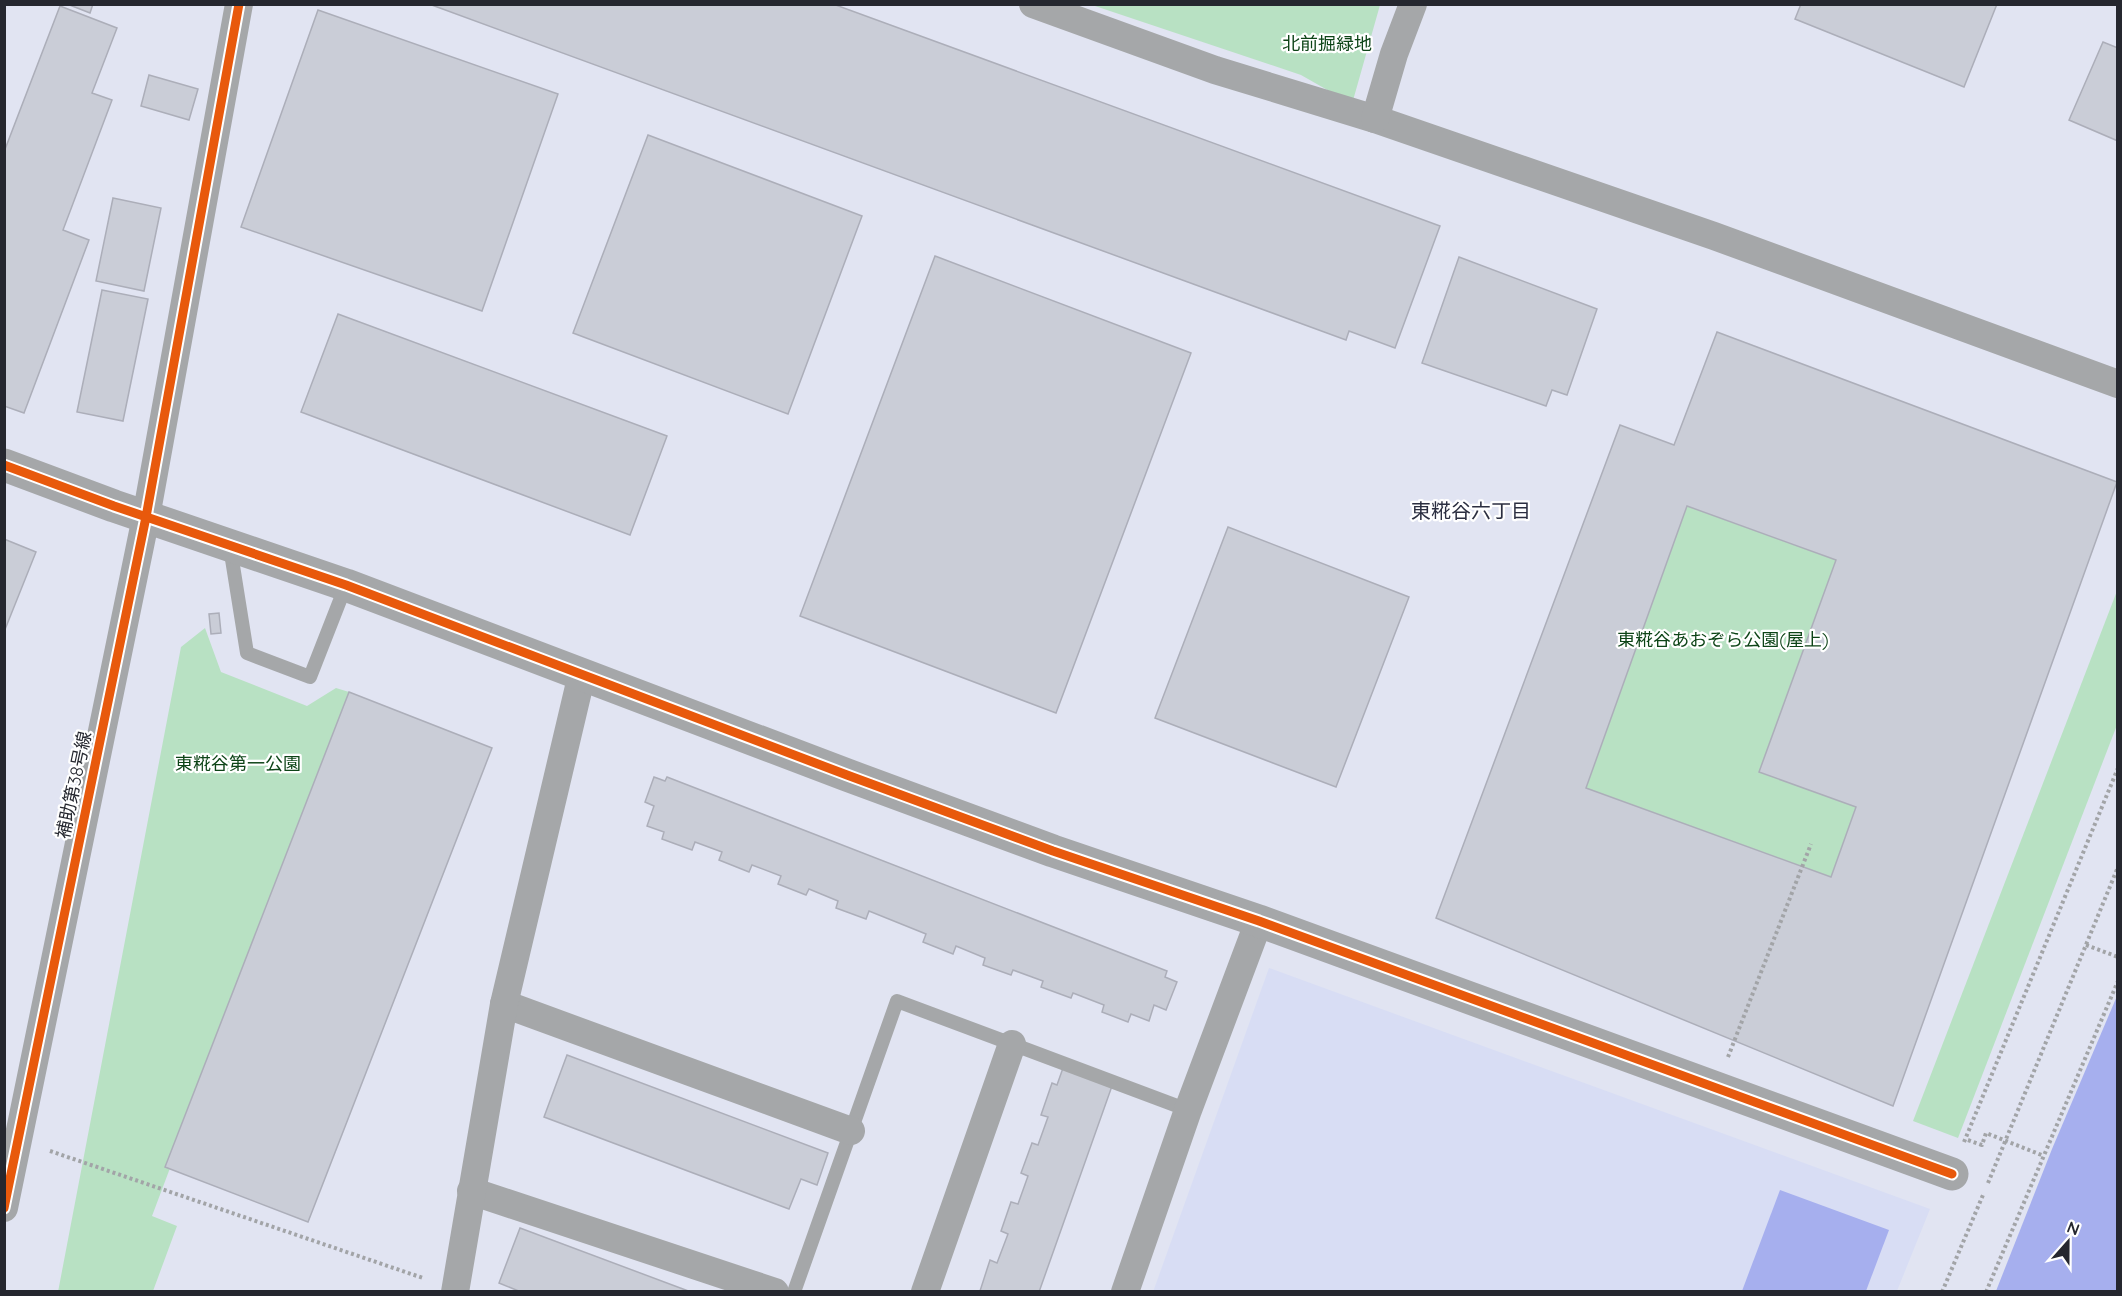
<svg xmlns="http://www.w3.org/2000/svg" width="2122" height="1296" font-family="Quicksand,'Noto Sans JP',sans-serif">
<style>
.built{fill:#d8ddf4}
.green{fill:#b8e1c3}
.water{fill:#a6afee}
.building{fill:#cacdd7;stroke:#acaeb9;stroke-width:1.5;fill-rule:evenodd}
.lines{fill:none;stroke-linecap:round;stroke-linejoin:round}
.path{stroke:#a2a4a7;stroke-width:4;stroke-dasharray:3 3;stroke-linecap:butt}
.service{stroke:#a5a7a9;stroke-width:14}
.minor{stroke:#a5a7a9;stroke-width:28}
.tertiary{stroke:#a5a7a9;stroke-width:33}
.cycleway-casing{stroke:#fff;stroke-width:13}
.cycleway{stroke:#e8590c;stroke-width:9}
.labels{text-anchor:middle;stroke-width:4.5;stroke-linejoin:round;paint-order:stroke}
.park-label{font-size:18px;fill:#0d4417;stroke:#fff}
.street-label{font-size:18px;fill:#25272f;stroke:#fff}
.neighbourhood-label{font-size:20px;fill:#2b2e40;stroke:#fff}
</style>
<rect width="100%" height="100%" fill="#e1e4f2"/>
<!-- built -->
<path class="built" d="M1269,968l661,241 -33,82 -744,1z"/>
<!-- green -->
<g class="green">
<path d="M1092,5h288l-28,99 -51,-29z"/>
<path d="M1687,506l149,54 -76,212 96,35 -25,70 -245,-89z"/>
<path d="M2117,591v134l-159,413 -45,-17z"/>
<path d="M205,628l16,44 86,34 29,-18 13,4 -197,524 25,10 -24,65 -95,1 123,-645z"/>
</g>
<!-- water -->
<g class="water">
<path d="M2117,996v295h-121l56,-142z"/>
<path d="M1780,1190l109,40 -23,61h-124z"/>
</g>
<!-- building -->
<g class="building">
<path d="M67,4h26l-3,9z"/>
<path d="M429,4h404l607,222 -45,122 -46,-17 -3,9z"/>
<path d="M1801,4h196l-33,83 -169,-68z"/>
<path d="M60,6l57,22 -25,65 20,7 -49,130 26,10 -65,173 -20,-7v-254z"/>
<path d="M318,10l240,84 -76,217 -241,-84z"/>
<path d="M2103,42l15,6v93l-49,-21z"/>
<path d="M149,75l49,14 -9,31 -48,-14z"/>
<path d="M648,135l214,81 -74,198 -215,-81z"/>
<path d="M113,198l48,10 -17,83 -48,-10z"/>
<path d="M935,256l256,97 -135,360 -256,-97z"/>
<path d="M1459,257l138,52 -30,86 -15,-5 -6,16 -124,-43z"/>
<path d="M102,290l46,9 -25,122 -46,-9z"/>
<path d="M338,314l329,122 -37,99 -329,-123z"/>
<path d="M1717,332l400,150 -224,624 -457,-188 184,-493 54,20zM1687,506l149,54 -77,212 97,35 -25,70 -245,-89z"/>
<path d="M1228,527l181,70 -73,190 -181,-69z"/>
<path d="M4,539l32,13 -32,80z"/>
<path d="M219,613l2,20 -10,1 -2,-20z"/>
<path d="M349,692l143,56 -184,474 -143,-55z"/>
<path d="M654,777l11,4 2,-4 500,194 -2,6 12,5 -11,28 -12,-5 -5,16 -18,-7 -3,8 -26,-10 2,-7 -31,-12 -2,5 -30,-11 2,-6 -30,-11 -2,5 -28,-10 2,-7 -29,-12 -3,8 -30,-12 3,-8 -57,-23 -3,8 -30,-11 2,-7 -29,-12 -3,6 -28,-11 3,-8 -29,-11 -3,7 -30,-12 3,-8 -27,-10 -3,8 -30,-11 2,-7 -17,-6 7,-20 -9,-4z"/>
<path d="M567,1055l261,98 -11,32 -16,-6 -12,30 -245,-92z"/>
<path d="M1063,1068l49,18 -73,206 -59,-1 10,-31 7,3 11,-29 -7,-3 10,-29 7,2 10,-28 -7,-3 11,-30 6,2 10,-28 -7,-2 11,-32 5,2z"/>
<path d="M520,1228l171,64h-170l-22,-9z"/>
</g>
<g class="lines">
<!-- path -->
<g class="path">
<path d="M2086,945l32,12"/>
<path d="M1728,1057l83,-213"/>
<path d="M1968,1140l14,5 4,-12 58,23"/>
<path d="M1964,1142l154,-374"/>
<path d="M50,1151l373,127"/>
<path d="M1988,1183l130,-316"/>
<path d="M1942,1292l41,-97"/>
<path d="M1986,1292l132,-311"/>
</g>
<!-- service -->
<g class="service">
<path d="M230,547l17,106 63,24 36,-92"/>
<path d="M794,1292l103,-291 291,109"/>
</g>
<!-- minor -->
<g class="minor">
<path d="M1033,4l182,66 160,49 339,117 404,148"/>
<path d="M1375,119l19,-65 19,-50"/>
<path d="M504,1004l347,127"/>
<path d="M471,1191l304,101"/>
<path d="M4,1208l142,-691 93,-513"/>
<path d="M455,1292l49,-288 78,-330"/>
<path d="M925,1292l87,-248"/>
<path d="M1125,1292l63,-182 71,-189"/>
</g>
<!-- tertiary -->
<path class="tertiary" d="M4,465l110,41 232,79 501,190 206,76 206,70 693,253"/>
<!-- cycleway casing -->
<g class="cycleway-casing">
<g id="cycleway">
<path d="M4,465l110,41 232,79 501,190 206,76 206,70 693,253"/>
<path d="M4,1208l142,-691 93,-513"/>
</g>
</g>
<!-- cycleway -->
<use href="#cycleway" class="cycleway"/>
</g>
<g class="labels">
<!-- park labels -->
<g class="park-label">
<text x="1327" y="50">北前掘緑地</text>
<text x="1723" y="646">東糀谷あおぞら公園(屋上)</text>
<text x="238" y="770">東糀谷第一公園</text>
</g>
<!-- street labels -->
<g class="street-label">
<text transform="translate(74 785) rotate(-78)" y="6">補助第38号線</text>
</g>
<!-- neighbourhood labels -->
<g class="neighbourhood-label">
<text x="1471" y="518">東糀谷六丁目</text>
</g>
</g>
<!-- border -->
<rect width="2122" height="1296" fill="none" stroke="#25272f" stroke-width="12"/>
<!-- north arrow -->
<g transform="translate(2068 1242) rotate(21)" stroke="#ffffff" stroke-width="4.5" paint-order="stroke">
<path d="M0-4.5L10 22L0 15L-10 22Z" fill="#25272f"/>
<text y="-9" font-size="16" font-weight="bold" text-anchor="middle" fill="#25272f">N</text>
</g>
</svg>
